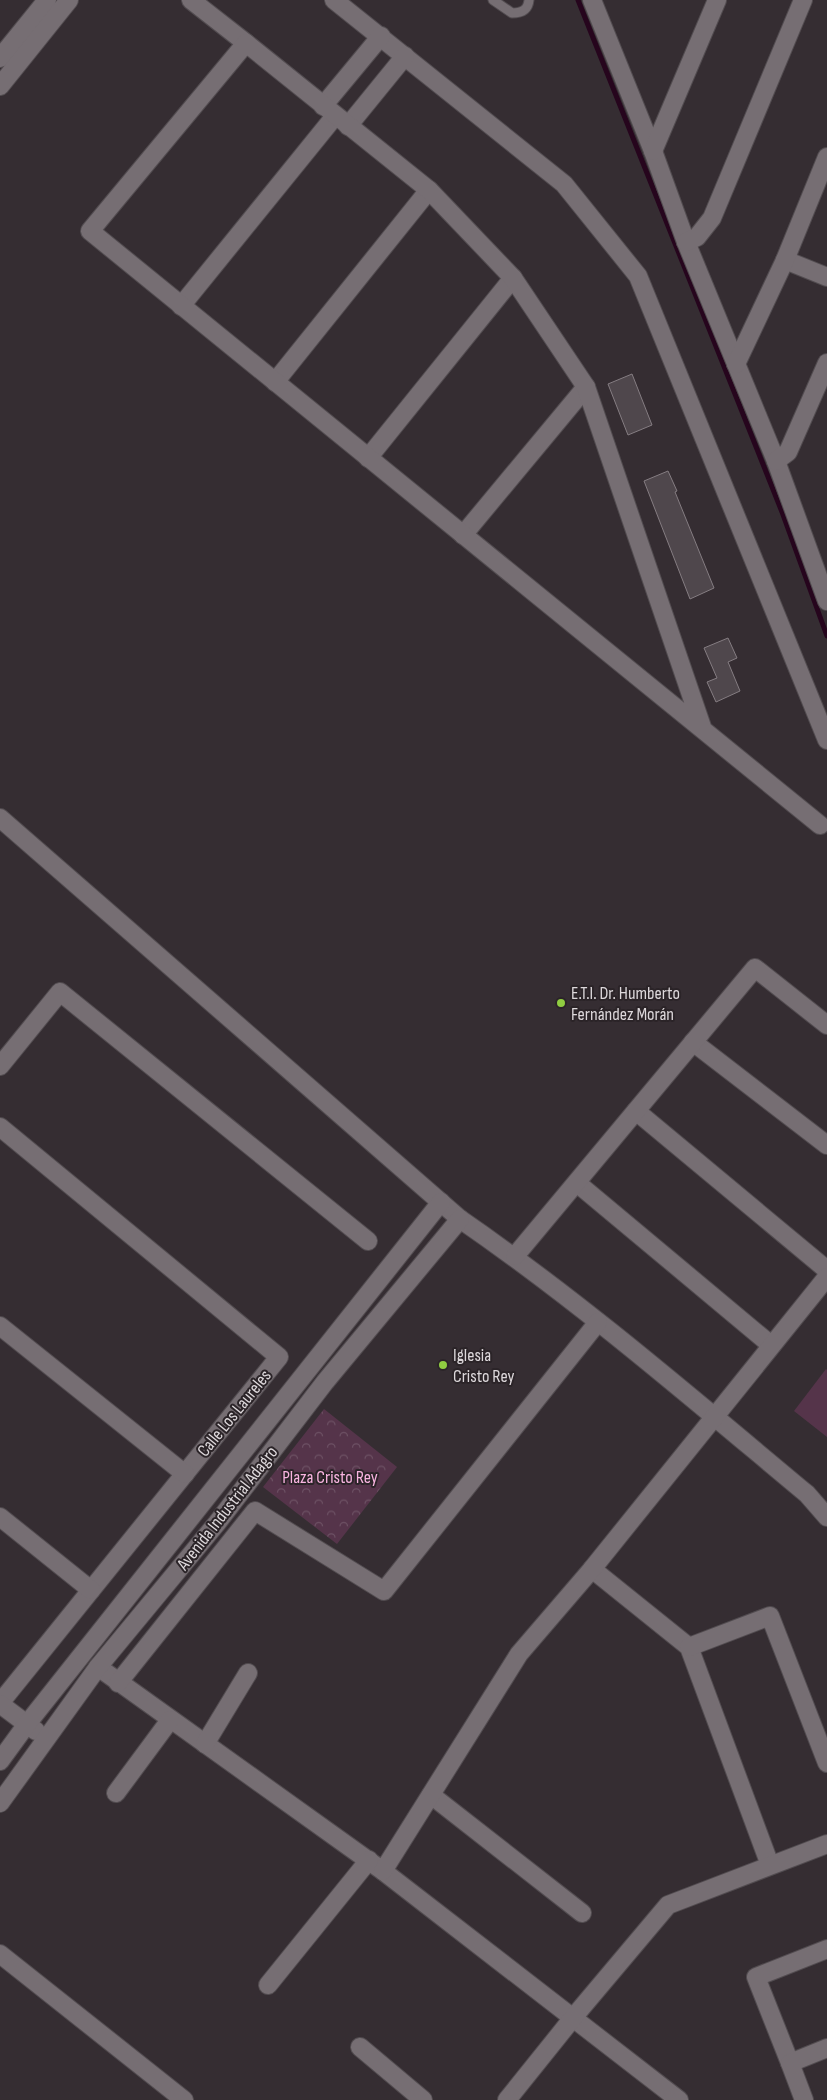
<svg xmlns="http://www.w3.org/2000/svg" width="827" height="2100" font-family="'Sofia Sans Condensed',sans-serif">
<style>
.green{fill:#55344a}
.park{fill:url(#park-crowns)}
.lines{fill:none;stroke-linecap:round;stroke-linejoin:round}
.stream{stroke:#26051d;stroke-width:5}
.building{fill:#4f474c;stroke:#857d82}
.service-casing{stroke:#524c50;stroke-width:11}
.minor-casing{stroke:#524c50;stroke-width:20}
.service{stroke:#766e73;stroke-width:9}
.minor{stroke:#766e73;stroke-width:18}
.poi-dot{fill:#90cd41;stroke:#2b2428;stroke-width:2}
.labels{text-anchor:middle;stroke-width:4;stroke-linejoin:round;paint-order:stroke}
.poi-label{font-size:18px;fill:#ddd8db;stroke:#2b2428;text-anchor:start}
.street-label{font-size:18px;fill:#ddd8db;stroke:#2b2428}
.park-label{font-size:18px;fill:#f8b4e0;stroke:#2b2428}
</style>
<defs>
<pattern id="park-crowns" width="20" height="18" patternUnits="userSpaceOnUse" patternTransform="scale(1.25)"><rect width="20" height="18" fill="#55344a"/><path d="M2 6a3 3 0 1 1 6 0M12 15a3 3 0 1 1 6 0" fill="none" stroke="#6d5164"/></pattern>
</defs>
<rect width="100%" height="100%" fill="#352d32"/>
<!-- green -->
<path class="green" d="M826,1369l1,1v67l-33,-26z"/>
<!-- park -->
<path class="park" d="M324,1409l73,58 -60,77 -74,-57z"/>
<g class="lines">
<!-- stream -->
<path class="stream" d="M578,0l204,512 45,124"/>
</g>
<!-- building -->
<g class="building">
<path d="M632,374l20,51 -24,10 -20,-51z"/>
<path d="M668,471l9,20 -2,1 39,96 -24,11 -46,-118z"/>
<path d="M728,638l9,20 -9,4 12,29 -24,11 -9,-20 10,-4 -13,-30z"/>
</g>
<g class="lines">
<!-- service casing -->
<g class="service-casing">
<path id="service" d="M493,0l19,13c10,0 16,-3 17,-13"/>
</g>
<!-- minor casing -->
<g class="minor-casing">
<g id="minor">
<path d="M191,0l55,43"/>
<path d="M334,0l230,184 74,92 189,464"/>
<path d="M592,0l61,151 33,91 90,219 51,140"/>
<path d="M0,58l47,-58"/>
<path d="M0,86l69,-86"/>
<path d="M323,106l58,-70"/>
<path d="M348,126l57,-70"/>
<path d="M653,151l64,-151"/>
<path d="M686,242l11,-5 15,-19 91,-218"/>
<path d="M785,260l42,17"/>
<path d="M181,306l154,-190"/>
<path d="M736,364l49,-104 42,-103"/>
<path d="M275,382l154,-192"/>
<path d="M368,458l145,-180"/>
<path d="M776,461l12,-9 39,-89"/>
<path d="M463,535l123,-148"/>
<path d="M702,727l-116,-340 -73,-109 -84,-88 -183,-147 -156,188 730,594"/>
<path d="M0,818l460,401c122,84 234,181 347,275l20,23"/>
<path d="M693,1042l134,103"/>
<path d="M0,1066l60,-74 308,249"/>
<path d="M636,1111l191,159"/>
<path d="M0,1127l279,230 -279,346"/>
<path d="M577,1183l194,162"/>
<path d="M515,1256l240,-288 72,57"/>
<path d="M0,1326l185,148"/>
<path d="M0,1517l91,73"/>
<path d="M592,1569l97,78 81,218"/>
<path d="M689,1647l81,-31 57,147"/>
<path d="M98,1667l285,204 296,229"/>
<path d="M118,1683l137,-172 129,80 214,-269"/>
<path d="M0,1704l36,27"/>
<path d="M205,1744l43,-71"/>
<path d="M0,1761l27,-37 414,-522"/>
<path d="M116,1793l54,-73"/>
<path d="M431,1795l151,118"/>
<path d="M0,1803l98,-136 119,-144 108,-141 135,-163"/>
<path d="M383,1871l136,-217 73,-85 235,-292"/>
<path d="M0,1954l184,146"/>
<path d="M268,1985l101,-125"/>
<path d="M360,2047l63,53"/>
<path d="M790,2063l-34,-86 71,-28"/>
<path d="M507,2100l65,-81 96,-114 159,-61"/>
<path d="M804,2100l-14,-37 37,-15"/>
</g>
</g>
<!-- service -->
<use href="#service" class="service"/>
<!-- minor -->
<use href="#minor" class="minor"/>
</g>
<!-- markers -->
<g class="poi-dot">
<circle cx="561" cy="1003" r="5"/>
<circle cx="443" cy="1365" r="5"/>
</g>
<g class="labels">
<!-- poi labels -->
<g class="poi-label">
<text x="571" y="999">E.T.I. Dr. Humberto<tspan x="571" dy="21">Fernández Morán</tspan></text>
<text x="453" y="1361">Iglesia<tspan x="453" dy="21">Cristo Rey</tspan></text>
</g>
<!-- street labels -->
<g class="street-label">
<text transform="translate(234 1413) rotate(-51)" y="6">Calle Los Laureles</text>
<text transform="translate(227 1508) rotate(-52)" y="6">Avenida Industrial Adagro</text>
</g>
<!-- park labels -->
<g class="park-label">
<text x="330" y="1483">Plaza Cristo Rey</text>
</g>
</g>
</svg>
